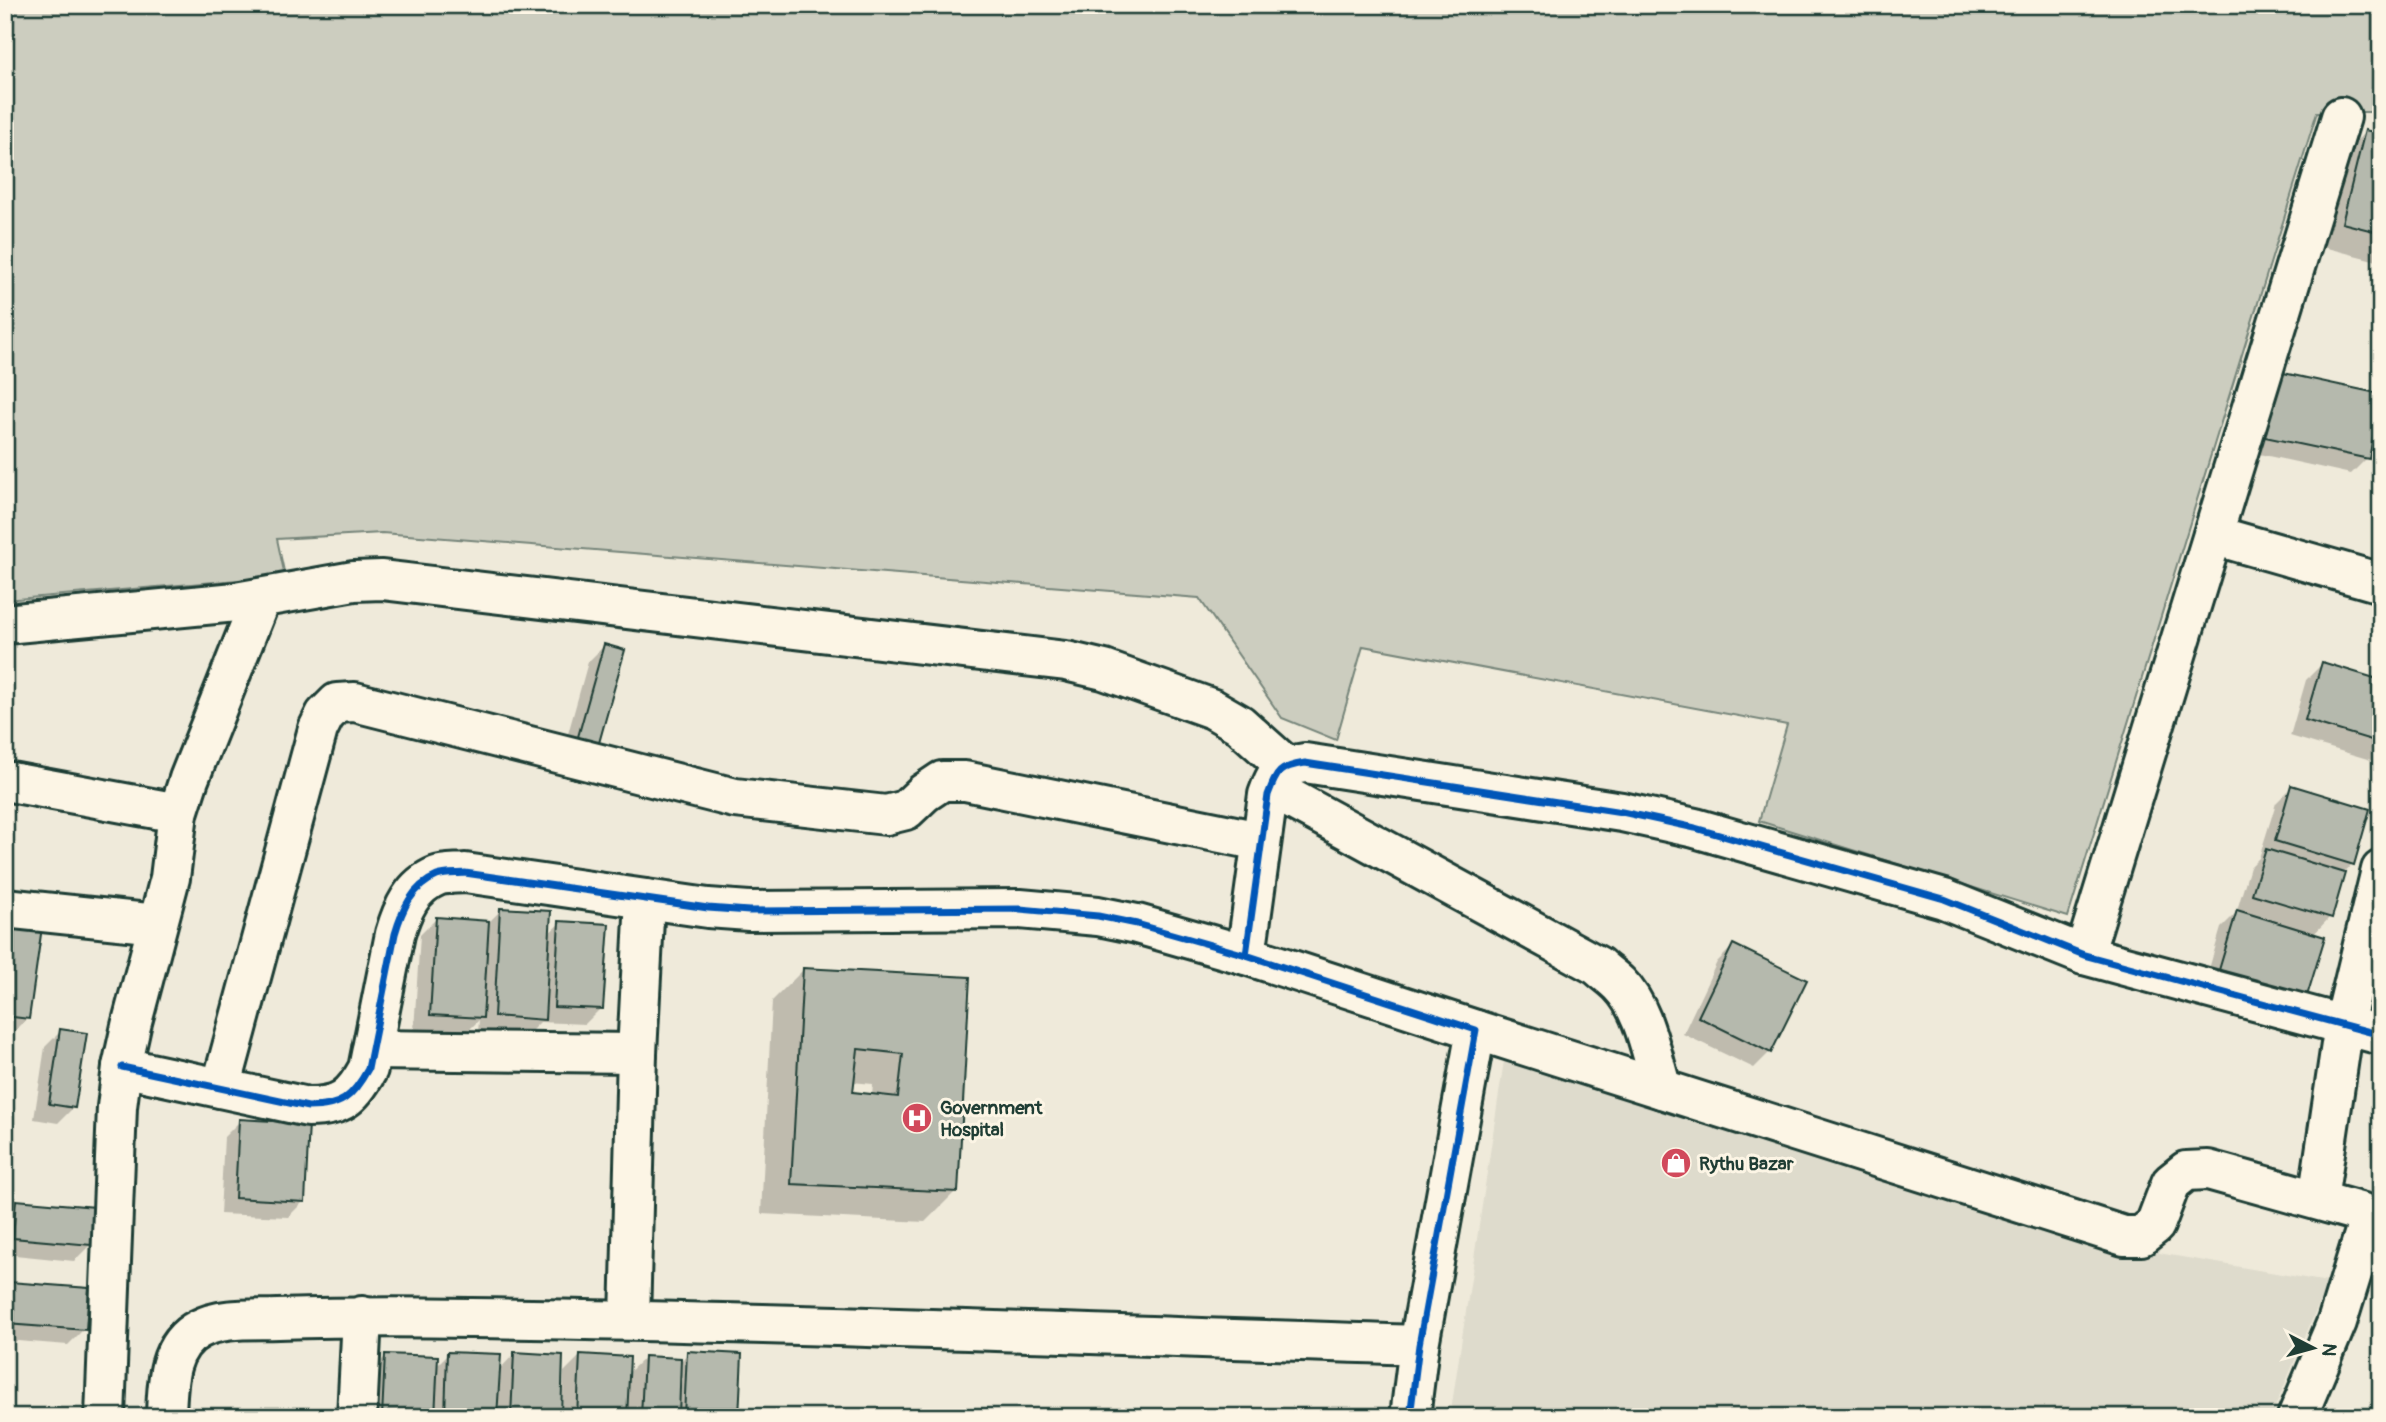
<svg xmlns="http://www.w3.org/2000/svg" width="2386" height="1422" font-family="Pangolin,sans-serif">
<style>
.built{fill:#dedbcc}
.green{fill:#cccdbf;stroke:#76857a;stroke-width:2}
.shadow{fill:#0003;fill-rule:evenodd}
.building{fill:#b5b9ad;stroke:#1f3d34;stroke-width:2;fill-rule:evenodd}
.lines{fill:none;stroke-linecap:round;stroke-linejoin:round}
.minor-casing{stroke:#1f3d34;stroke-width:44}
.minor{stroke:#fcf5e5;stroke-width:38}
.cycleway-casing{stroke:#fcf5e5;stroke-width:11}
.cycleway{stroke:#0057b8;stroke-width:7}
.labels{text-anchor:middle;stroke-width:6;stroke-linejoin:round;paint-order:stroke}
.poi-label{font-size:19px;font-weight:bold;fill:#1f3d34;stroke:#fcf5e5;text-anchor:start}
</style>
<rect width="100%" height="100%" fill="#efeada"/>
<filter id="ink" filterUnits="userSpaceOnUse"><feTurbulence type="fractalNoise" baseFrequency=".0143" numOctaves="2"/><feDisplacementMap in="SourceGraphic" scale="14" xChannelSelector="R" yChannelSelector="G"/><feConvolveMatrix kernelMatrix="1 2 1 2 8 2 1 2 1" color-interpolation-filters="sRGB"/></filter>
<g filter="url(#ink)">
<!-- built -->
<path class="built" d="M1505,1054l659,200 164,28 -57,135h-821z"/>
<!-- green -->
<path class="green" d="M5,5h2376v107h-64l-249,805 -309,-96 28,-96 -424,-79 -27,94 -54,-22 -83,-120 -817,-65 -105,6 8,37 -280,24z"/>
<!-- shadow -->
<g class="shadow">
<path d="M2365,132l16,4v126l-62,-16 23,-90z"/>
<path d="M2263,390l104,68 -16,16 -101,-22z"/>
<path d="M604,646l-8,103 -35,10 27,-97z"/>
<path d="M2322,664l59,18v81l-91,-27 16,-56z"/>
<path d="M2292,787l60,77 -9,10 -13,43 -17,18 -8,60 -101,-9 17,-58 18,-18h-2l13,-43 9,-9 17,-55z"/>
<path d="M501,910l47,24 12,-11 41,85 -16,16 -45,-2 -13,13 -49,-3 1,-12 -13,13 -52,-3 6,-95 16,-16 52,4z"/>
<path d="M5,923l22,96 -16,16 -6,-1z"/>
<path d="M1733,946l37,106 -16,16 -71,-34 34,-72z"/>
<path d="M2381,968v45l-18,-5 -7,20 15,-50z"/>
<path d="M803,970l165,8 -12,213 -31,31 -164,-8 11,-213zM852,1082l21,2 -1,12 -21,-2z"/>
<path d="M61,1031l13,76 -16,16 -24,-4 11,-72z"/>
<path d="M240,1121l64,80 -16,16 -68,-3 4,-77z"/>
<path d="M17,1202l73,43 -16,16 -69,-7v-40z"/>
<path d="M10,1284l74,45 -16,16 -63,-5v-52z"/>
<path d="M688,1353l50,64h-176l2,-45 16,-16 47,18 17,-16 38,2z"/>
<path d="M448,1354l50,17 16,-17 45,63h-191l2,-45 16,-16 49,11z"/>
</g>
<!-- building -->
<g class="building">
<path d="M2365,130l16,4v99l-39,-10z"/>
<path d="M2279,372l102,22 -12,65 -104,-22z"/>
<path d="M604,644l21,6 -28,100 -21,-6z"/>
<path d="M2322,662l59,18v63l-76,-23z"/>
<path d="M2291,785l79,24 -16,56 -79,-24z"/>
<path d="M2266,849l79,24 -13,45 -80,-24z"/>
<path d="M500,908l51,3 -6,109 -51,-4z"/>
<path d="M2237,910l88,27 -18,59 -88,-26z"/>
<path d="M436,917l53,4 -6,97 -53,-3z"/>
<path d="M559,921l50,3 -6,85 -49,-2z"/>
<path d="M5,922l37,5 -13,92 -24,-3z"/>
<path d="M1733,944l74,36 -36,73 -73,-36z"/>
<path d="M803,968l167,9 -12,215 -167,-8zM858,1049l45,5 -5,43 -45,-5z"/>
<path d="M2381,979v36l-10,-3z"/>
<path d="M60,1029l27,4 -12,75 -26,-4z"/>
<path d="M239,1119l70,4 -4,79 -70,-4z"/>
<path d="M16,1200l79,7 -4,38 -78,-7z"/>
<path d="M9,1282l80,6 -3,42 -80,-6z"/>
<path d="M687,1351l55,3 -3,63h-55z"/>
<path d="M447,1352l54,2 -4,63h-52z"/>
<path d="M514,1352l49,3 -2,62h-50z"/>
<path d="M385,1354l53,2 -3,61h-53z"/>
<path d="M580,1354l50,3 -3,60h-50z"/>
<path d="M644,1356l37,2 -2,59h-38z"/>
<path d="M192,1410l65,1v6h-66z"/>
</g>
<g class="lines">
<!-- minor casing -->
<g class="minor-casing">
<g id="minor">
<path d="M2213,535l168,48"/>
<path d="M5,624l231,-22 118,-21 28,-1 684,81 38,9 109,39 26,15 47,42"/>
<path d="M5,781l173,32"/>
<path d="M1271,788l327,178c6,6 14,11 21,18 26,26 32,70 43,105"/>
<path d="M5,908l152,16"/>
<path d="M1246,955l22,-160c9,-24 11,-28 37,-32l317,49 73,16 249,71 140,56 297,80"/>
<path d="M2084,955l257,-838"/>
<path d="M1476,1030l648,206h17l14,-11 16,-42 15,-12 22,-1 173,48"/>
<path d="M372,1050l265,3"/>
<path d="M122,1067l186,40c33,0 44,-9 60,-38l27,-135c7,-24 17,-48 42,-58 8,-3 20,-2 28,-3l243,35 41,3 271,-2 78,7 39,8 109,31 230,75 -57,315 -9,72"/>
<path d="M221,1088l97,-359 7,-14 12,-12 18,-1 380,96 151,17 20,-5 18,-17 18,-12h23l295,60"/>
<path d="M2318,1200l26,-176 37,-154"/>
<path d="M630,1320l7,-267 8,-154"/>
<path d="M105,1417l12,-310 5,-40 9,-41 39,-148 8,-65 11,-34 72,-181"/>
<path d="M166,1417c1,-32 1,-72 33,-88 23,-12 53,-9 79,-10 64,-2 128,-2 192,-1 317,4 633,17 949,27"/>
<path d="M357,1417l5,-101"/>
<path d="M2297,1417l40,-95 33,-107"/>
</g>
</g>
<!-- minor -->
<use href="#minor" class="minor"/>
<!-- cycleway casing -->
<g class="cycleway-casing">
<g id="cycleway">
<path d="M1246,955l22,-160c9,-24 11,-28 37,-32l317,49 73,16 249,71 140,56 297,80"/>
<path d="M122,1067l186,40c33,0 44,-9 60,-38l27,-135c7,-24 17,-48 42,-58 8,-3 20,-2 28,-3l243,35 41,3 271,-2 78,7 39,8 109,31 230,75 -57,315 -9,72"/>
</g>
</g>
<!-- cycleway -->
<use href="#cycleway" class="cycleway"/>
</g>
</g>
<!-- icons -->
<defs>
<g id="hospital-disc" transform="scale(1.575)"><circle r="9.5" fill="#d1495b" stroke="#fcf5e5"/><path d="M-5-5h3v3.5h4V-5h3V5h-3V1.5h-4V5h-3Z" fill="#fff"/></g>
<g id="shop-disc" transform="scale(1.575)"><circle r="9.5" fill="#d1495b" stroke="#fcf5e5"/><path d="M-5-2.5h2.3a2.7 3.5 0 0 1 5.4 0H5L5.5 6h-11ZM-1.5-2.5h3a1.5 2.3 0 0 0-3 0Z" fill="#fff"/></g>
</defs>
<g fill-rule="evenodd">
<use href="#hospital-disc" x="917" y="1118"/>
<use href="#shop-disc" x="1676" y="1163"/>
</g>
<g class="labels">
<!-- poi labels -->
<g class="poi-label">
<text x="940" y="1114">Government<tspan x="940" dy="22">Hospital</tspan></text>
<text x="1699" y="1170">Rythu Bazar</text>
</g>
</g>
<!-- margin -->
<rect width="2386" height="1422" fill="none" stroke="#fcf5e5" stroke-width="28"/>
<rect x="14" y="14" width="2358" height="1394" fill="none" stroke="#1f3d34" stroke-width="2.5" filter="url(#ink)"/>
<!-- north arrow -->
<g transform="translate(2313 1348) rotate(96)" stroke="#fcf5e5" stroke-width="5" paint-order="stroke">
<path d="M0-5L12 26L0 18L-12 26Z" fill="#1f3d34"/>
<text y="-10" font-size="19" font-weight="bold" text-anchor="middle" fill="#1f3d34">N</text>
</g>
</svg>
